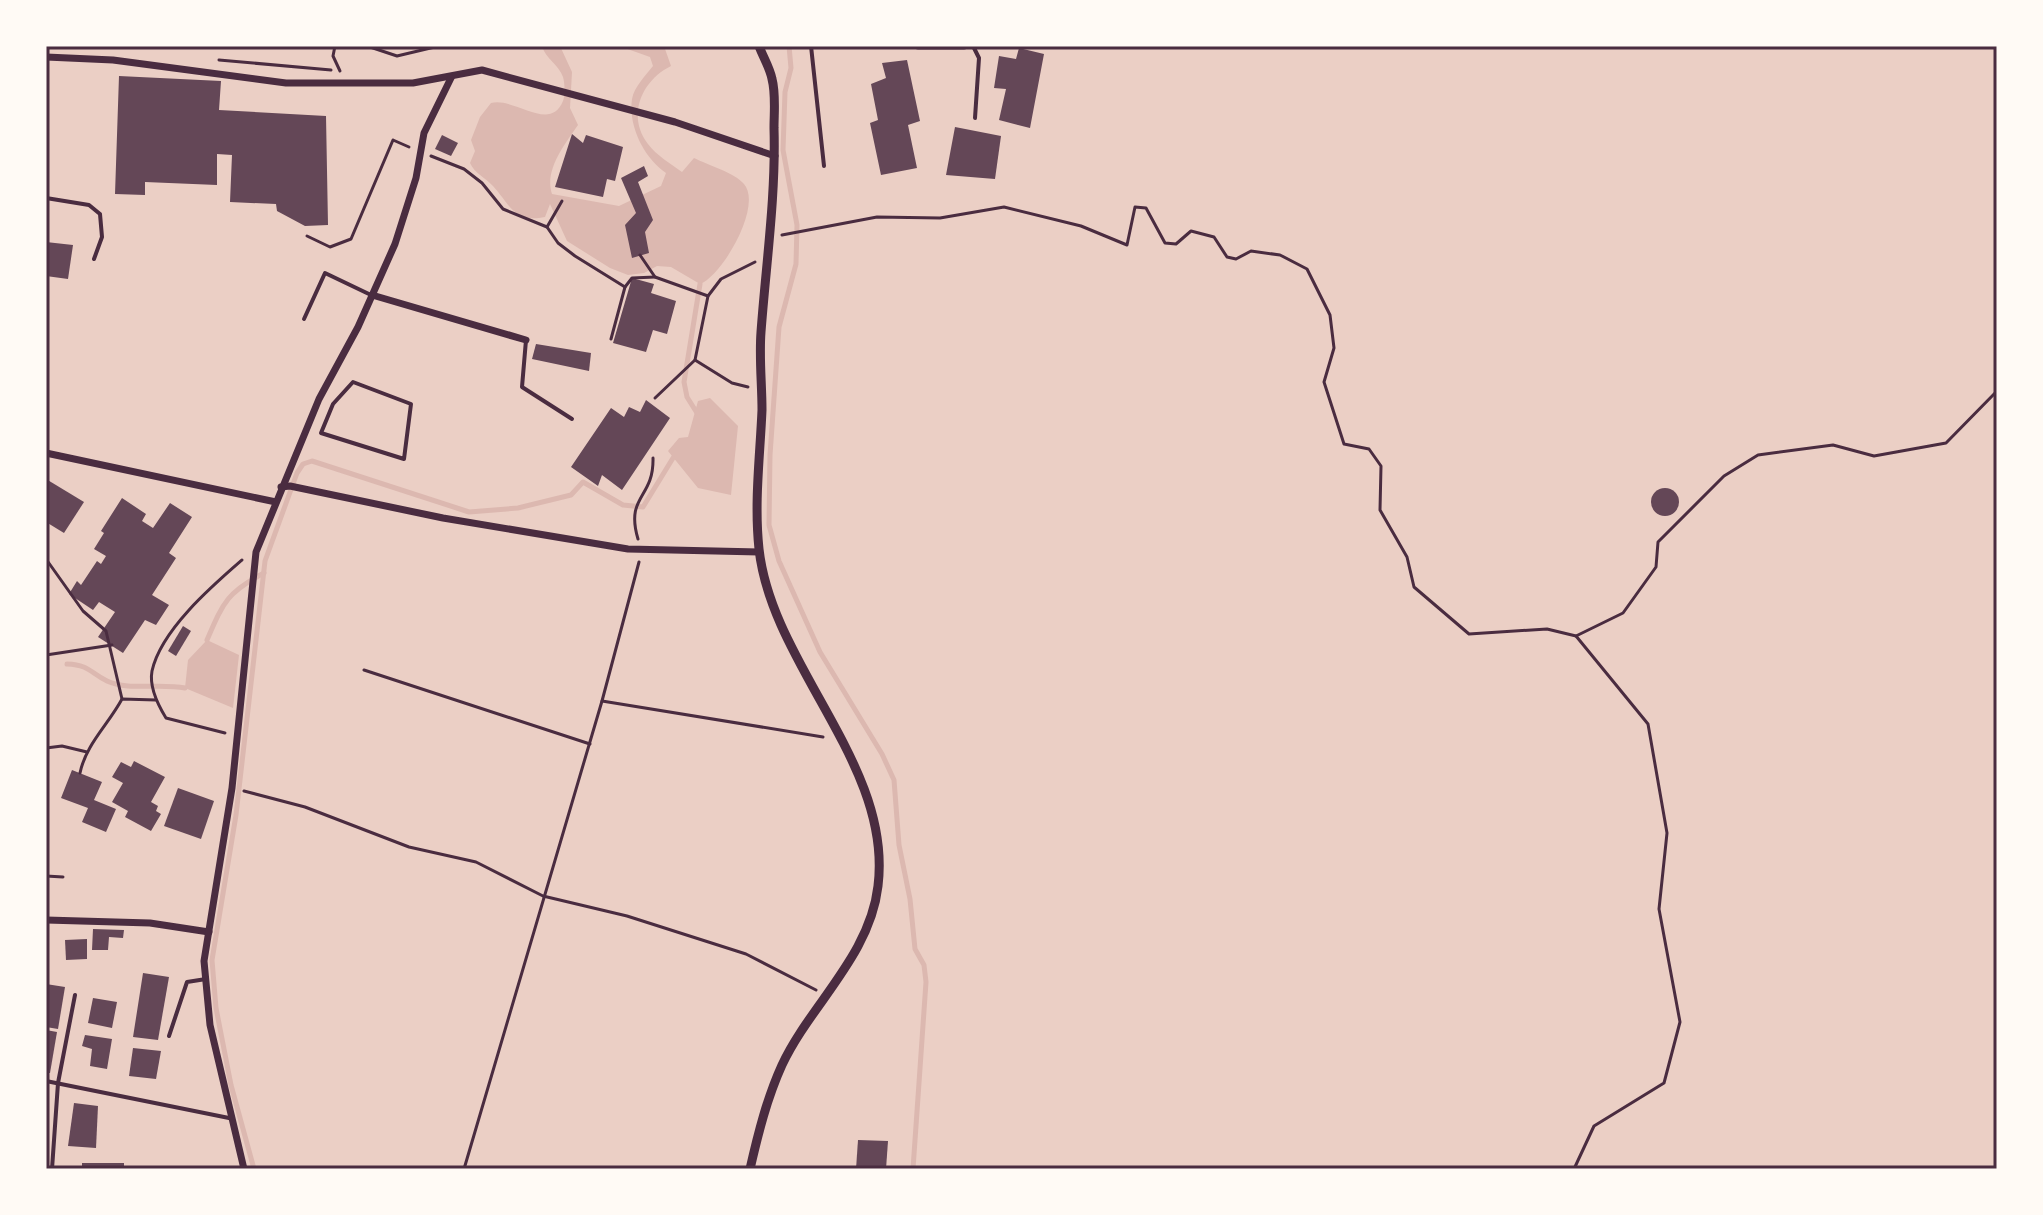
<svg xmlns="http://www.w3.org/2000/svg" width="2043" height="1215" font-family="'Archivo Narrow',sans-serif">
<style>
.green{fill:#ebcfc5}
.water{fill:#dcb8b0}
.lines{fill:none;stroke-linecap:round;stroke-linejoin:round}
.stream{stroke:#dcb8b0;stroke-width:5}
.building{fill:#644757}
.path{stroke:#4a2c40;stroke-width:3}
.service{stroke:#4a2c40;stroke-width:4}
.minor{stroke:#4a2c40;stroke-width:7}
.tertiary{stroke:#4a2c40;stroke-width:9}
.neatline{fill:none;stroke:#4a2c40;stroke-width:3}
</style>
<rect width="100%" height="100%" fill="#f7e1d7"/>
<!-- green -->
<rect class="green" x="46" y="46" width="1951" height="1123"/>
<!-- water -->
<g class="water">
<path d="M542,46h18l12,26 -2,36 8,17c-13,19 -34,45 -26,69l67,12 42,-20 5,-13c-22,-15 -38,-47 -34,-74 2,-12 14,-24 21,-33l-3,-9 -31,-11h45l7,20c-29,14 -45,50 -23,78 8,11 23,20 34,28l12,-14c14,7 41,15 50,26 19,22 -22,92 -44,100l-29,-17 -14,-1 -13,7 -16,2 -18,-7 -43,-27 -17,-37 -5,13c-31,6 -34,-11 -52,-31 -8,-9 -18,-12 -23,-23l5,-12 -4,-11 9,-23 11,-14c24,-6 59,30 72,-2 2,-6 2,-17 0,-24 -4,-12 -18,-19 -21,-31z"/>
<path d="M710,398l28,28 -7,69 -33,-7 -30,-37 11,-13 9,-1 10,-36z"/>
<path d="M207,640l32,15 -6,53 -48,-20 3,-28z"/>
</g>
<g class="lines">
<!-- stream -->
<g class="stream">
<path d="M789,46l2,22 -6,24 -2,58 14,75 -1,39 -17,63 -9,128 -1,70 10,36 41,91 62,102 12,26 5,65 11,54 5,50 9,16 2,17 -13,187"/>
<path d="M697,413l-10,-16 -3,-15 16,-98"/>
<path d="M207,640c16,-37 20,-48 57,-67"/>
<path d="M67,664c23,1 23,9 40,17 21,10 54,2 78,7"/>
<path d="M254,1169l-23,-84 -15,-77 -4,-48 24,-145 29,-254 32,-88 6,-9 9,-3 157,51 49,-4 53,-13 12,-13 40,23 20,2 30,-49"/>
</g>
</g>
<!-- building -->
<g class="building">
<path d="M1019,48l25,6 -14,74 -31,-8 7,-31 -12,-1 5,-32 17,3z"/>
<path d="M907,60l13,61 -12,4 9,43 -36,7 -11,-52 8,-3 -7,-36 15,-6 -4,-15z"/>
<path d="M119,76l102,5 -2,29 107,6 2,109 -23,1 -28,-15 -1,-7 -46,-2 2,-47 -15,-1v31l-72,-3v13l-30,-1z"/>
<path d="M955,127l46,9 -6,43 -49,-4z"/>
<path d="M572,134l11,9 3,-8 37,12 -8,34 -8,-2 -4,18 -48,-10z"/>
<path d="M442,135l16,8 -7,13 -16,-7z"/>
<path d="M644,166l4,10 -10,6 15,38 -8,12 4,21 -17,5 -7,-33 11,-12 -15,-35z"/>
<path d="M46,242l27,3 -5,34 -22,-3z"/>
<path d="M632,278l22,6 -3,9 25,8 -9,33 -14,-4 -7,22 -33,-9z"/>
<path d="M536,344l55,9 -2,18 -57,-12z"/>
<path d="M646,400l24,18 -48,72 -20,-15 -4,11 -27,-19 40,-59 13,9 5,-10 11,5z"/>
<path d="M46,479l38,23 -20,31 -18,-11z"/>
<circle cx="1665" cy="502" r="14"/>
<path d="M122,498l24,16 -4,7 11,7 17,-25 22,14 -23,36 7,5 -24,37 17,10 -13,20 -11,-5 -22,33 -25,-16 17,-25 -16,-10 -6,8 -24,-16 8,-13 4,4 16,-24 4,3 5,-8 -12,-7 10,-16 -3,-2z"/>
<path d="M183,626l8,5 -15,25 -8,-5z"/>
<path d="M134,761l31,16 -14,25 7,4 -2,5 5,3 -10,17 -26,-14 3,-6 -16,-9 11,-19 -11,-6 9,-15 10,5z"/>
<path d="M72,770l30,12 -8,18 22,9 -10,23 -24,-10 6,-14 -27,-10z"/>
<path d="M178,788l36,13 -13,38 -37,-13z"/>
<path d="M93,929l31,1 -1,8 -14,-1 -1,13h-16z"/>
<path d="M87,939v20l-21,1 -1,-20z"/>
<path d="M143,973l26,4 -11,63 -25,-3z"/>
<path d="M46,984l19,3 -7,42 -12,-2z"/>
<path d="M93,998l24,4 -5,26 -24,-5z"/>
<path d="M46,1030l11,2 -7,41h-4z"/>
<path d="M85,1035l27,4 -5,30 -17,-3 2,-17 -10,-3z"/>
<path d="M133,1048l28,3 -5,28 -27,-3z"/>
<path d="M74,1103l24,3 -2,42 -28,-2z"/>
<path d="M858,1140l30,1 -2,28h-30z"/>
<rect x="82" y="1163" width="42" height="6"/>
</g>
<g class="lines">
<!-- path -->
<g class="path">
<path d="M335,46l-2,10 7,15"/>
<path d="M367,46l30,10 42,-10"/>
<path d="M219,60l112,10"/>
<path d="M431,156l33,13 18,14 21,26 44,18 11,16 17,13 50,31 -14,52"/>
<path d="M547,227l15,-26"/>
<path d="M782,235l95,-18 63,1 64,-11 77,19 46,19 8,-38 11,1 19,35 11,1 15,-13 23,6 13,20 9,2 15,-8 29,4 27,14 23,46 4,33 -10,34 20,62 25,5 12,17 -1,44 27,47 7,30 55,47 78,-5 29,7 72,88 19,109 -8,76 21,113 -16,61 -70,43 -20,43"/>
<path d="M307,236l23,11 21,-8 42,-99 16,7"/>
<path d="M640,255l15,22 53,19"/>
<path d="M625,287l7,-9 23,-1"/>
<path d="M695,360l37,23 16,4"/>
<path d="M655,398l40,-38 13,-64 13,-17 34,-17"/>
<path d="M638,539c-13,-44 16,-40 15,-81"/>
<path d="M46,559l37,52 23,20 16,68"/>
<path d="M1576,636l47,-23 33,-46 2,-25 66,-66 34,-21 75,-10 41,11 72,-13 51,-52"/>
<path d="M46,655l66,-10"/>
<path d="M364,670l226,74"/>
<path d="M602,701l221,36"/>
<path d="M225,733l-59,-15c-8,-13 -17,-31 -14,-47 9,-41 60,-85 90,-111"/>
<path d="M46,748l16,-2 25,6"/>
<path d="M80,773c6,-29 28,-48 42,-74l34,1"/>
<path d="M244,791l61,16 104,40 67,15 67,34 84,20 119,38 70,36"/>
<path d="M46,876l17,1"/>
<path d="M464,1169l138,-468 37,-139"/>
</g>
<!-- service -->
<g class="service">
<path d="M811,46l13,120"/>
<path d="M973,46l6,12 -4,60"/>
<path d="M46,198l43,7 11,9 2,23 -8,22"/>
<path d="M304,319l21,-46 46,22"/>
<path d="M526,340l-4,47 50,32"/>
<path d="M353,382l58,22 -7,55 -83,-26 12,-29z"/>
<path d="M169,1036l18,-54 19,-3"/>
<path d="M46,1081l183,37"/>
<path d="M52,1169l6,-86 17,-88"/>
</g>
<!-- minor -->
<g class="minor">
<path d="M918,46h46"/>
<path d="M46,57l67,3 173,23h127l69,-13 193,52 100,34"/>
<path d="M372,295l154,45"/>
<path d="M46,453l230,49"/>
<path d="M281,487l9,-1 153,32 185,31 131,3"/>
<path d="M46,920l104,3 59,9"/>
<path d="M244,1169l-34,-144 -6,-64 28,-173 24,-236 63,-153 39,-72 37,-83 21,-66 8,-45 27,-55"/>
</g>
<!-- tertiary -->
<path class="tertiary" d="M750,1169c8,-35 17,-71 32,-104 28,-60 88,-109 96,-179 15,-121 -106,-220 -119,-337 -5,-47 1,-92 3,-139 0,-26 -3,-52 -1,-78 5,-68 15,-136 13,-204 0,-16 2,-34 -2,-49 -2,-11 -9,-22 -13,-33"/>
</g>
<!-- border -->
<rect width="2043" height="1215" fill="none" stroke="#fffaf5" stroke-width="96"/>
<rect x="48" y="48" width="1947" height="1119" class="neatline"/>
</svg>
